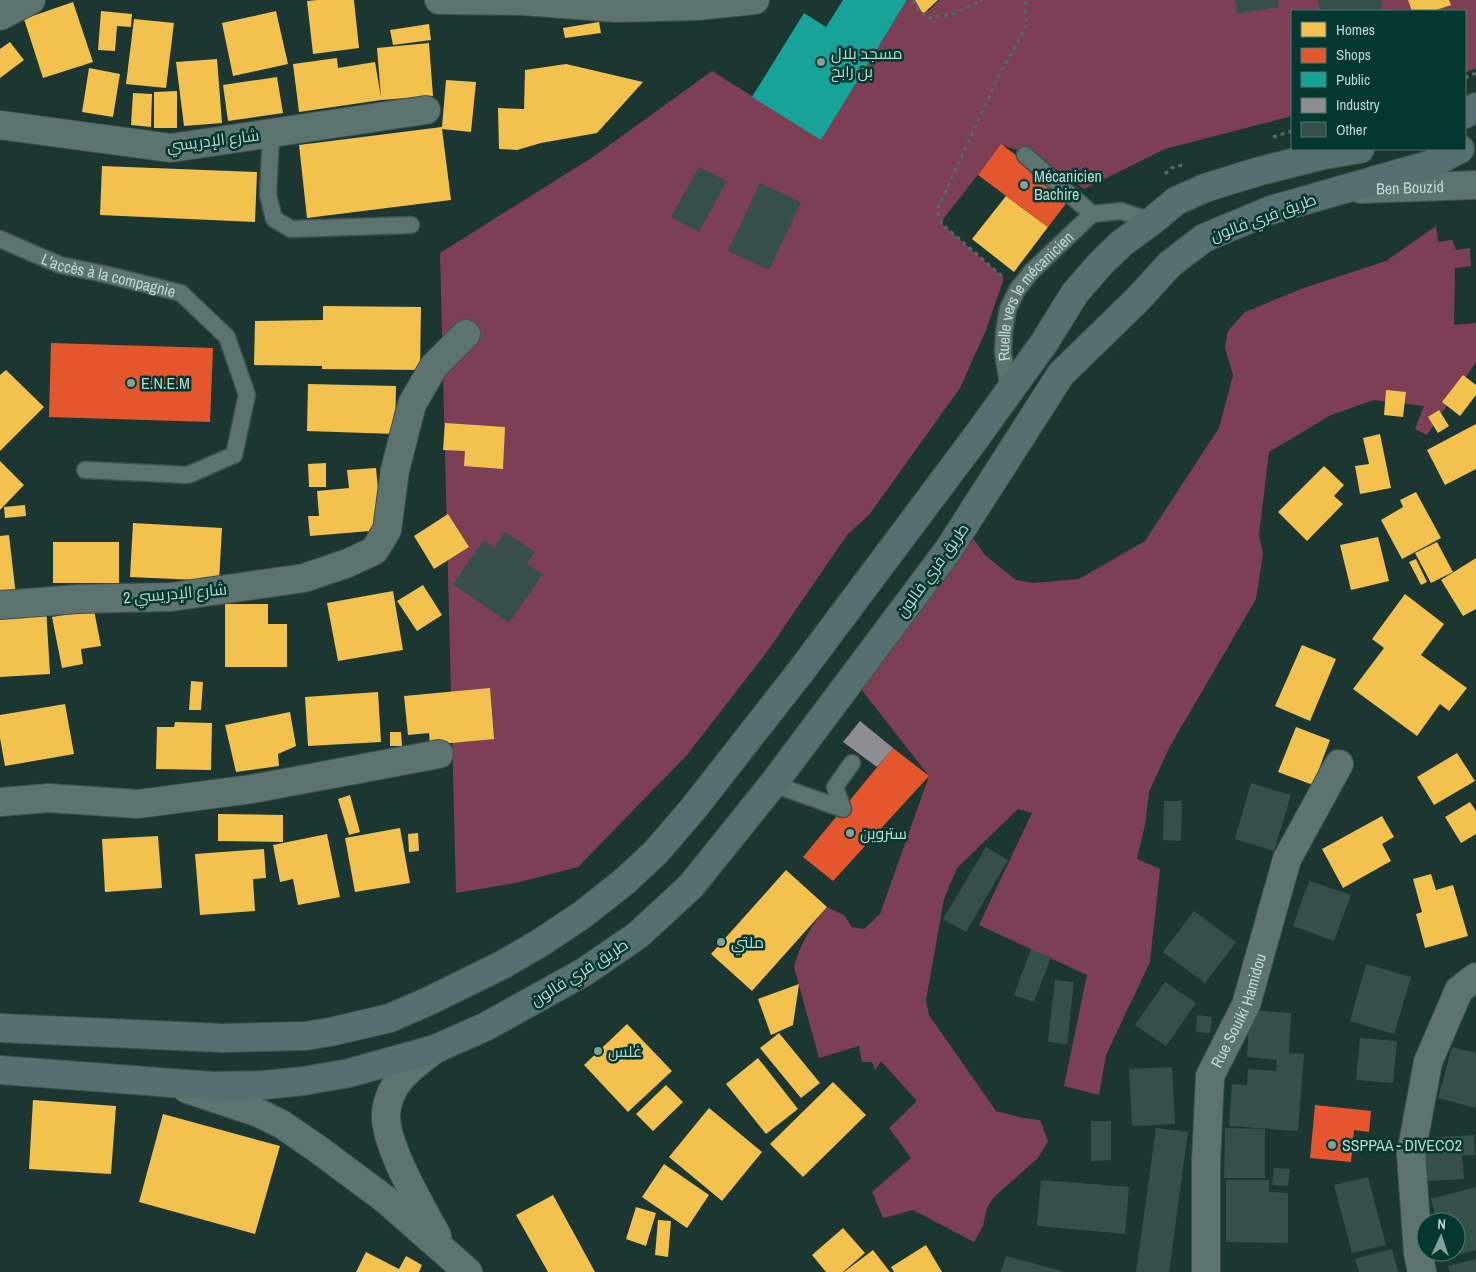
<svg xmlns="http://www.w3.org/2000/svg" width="1476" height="1272" font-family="'Archivo Narrow',Cairo,sans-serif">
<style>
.green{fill:#7c3f55}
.homes{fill:#f2c14e}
.shops{fill:#e4572e}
.public{fill:#17a398}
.industry{fill:#8d8d92}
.building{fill:#374f4b}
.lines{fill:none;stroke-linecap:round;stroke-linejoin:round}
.service-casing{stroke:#3d524e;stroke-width:19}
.minor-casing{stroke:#3d524e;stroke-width:30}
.trunk-casing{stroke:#3d524e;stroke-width:30}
.path{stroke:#566966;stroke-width:3;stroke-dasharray:4 4;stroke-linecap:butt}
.service{stroke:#5d736f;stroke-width:16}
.minor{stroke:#5d736f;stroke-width:28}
.trunk{stroke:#567071;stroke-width:28}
.poi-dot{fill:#83a09a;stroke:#033730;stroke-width:2}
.labels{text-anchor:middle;stroke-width:5;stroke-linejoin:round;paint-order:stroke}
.poi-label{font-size:16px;fill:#bbd9d2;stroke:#033730;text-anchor:start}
.street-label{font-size:16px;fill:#bbd9d2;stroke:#033730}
</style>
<rect width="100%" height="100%" fill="#1c3732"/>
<!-- green -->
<g class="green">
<path d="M907,0h7l14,11 12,-11h536v68l-11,5v-62h-173v105l-127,33 -81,40 -45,-32 -38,-12 -57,73 -2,6 62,54 -18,52 -26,58 -91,127 -22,20 -78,114 -82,106 -109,112 -62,16 -60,10 -16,-640 153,-96 119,-86 109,68z"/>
<path d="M1436,226l2,16 14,-2 4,10 14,-2 1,18 -16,2 -1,57 22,-2v39l-49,73 -12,-6 9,-23 -50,-6 -43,15 -62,37 -10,83 4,19 -7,45 -87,149 -20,44 -4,33 -8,34 23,10 -10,93 -44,93 -7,40 -35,-9 23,-111 -108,-50 53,-112 -14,-4 -61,59 -13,31 -18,101 3,15 67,96 27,7 17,2 8,21 -10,17 -45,40 -6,10 -4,18 -9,16 -61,-32 -30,8 -11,-26 39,-34 -22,-30 28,-27 -36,-40 -6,9 -3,-8h-10l-3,-16 -40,12 -25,-91c6,-23 18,-43 33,-60l17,8 8,12 12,2 16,-15 49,-138 -68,-87 111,-152 13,18 31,25 17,3 46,-4 66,-38 74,-113 14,-53 -8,-27 3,-17 17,-19 56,-23 85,-28z"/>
</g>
<!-- homes -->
<g class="homes">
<path d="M317,0h37l5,48 -46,6 -6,-53z"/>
<path d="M915,0h23l-15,14z"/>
<path d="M1408,0h41l2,5 -18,6h-21z"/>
<path d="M73,2l20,60 -50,16 -19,-59z"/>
<path d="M101,11l31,3 -1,13 -14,-1 -2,25 -17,-1z"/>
<path d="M276,11l12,53 -55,12 -11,-53z"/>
<path d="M134,19l40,4 -8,65 -40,-4z"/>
<path d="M599,22l2,11 -36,5 -2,-10z"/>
<path d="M429,24l2,16 -38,5 -3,-15z"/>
<path d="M10,42l14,18 -24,18v-29z"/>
<path d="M429,43l4,53 -52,4 -82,12 -6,-48 44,-6 1,10 37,-6 6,35 -4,-49z"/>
<path d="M217,59l5,64 -38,3 -8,-64z"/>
<path d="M566,64l77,18 -46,51 -56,10 -24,7 -18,-1 -1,-41 26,1 1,-39z"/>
<path d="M89,68l31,6 -7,43 -31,-5z"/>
<path d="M277,77l6,36 -55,8 -5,-36z"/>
<path d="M446,80l30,2 -5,50 -29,-3 9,71 -144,18 -8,-73 143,-18z"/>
<path d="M177,91v37h-23v-36z"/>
<path d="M133,93l19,1 -1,33 -20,-2z"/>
<path d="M102,166l155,6 -2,50 -155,-7z"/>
<path d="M1006,196l42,31 -34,45 -42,-33z"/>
<path d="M323,306l98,1 -1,63 -98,-1v-3l-68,-1 1,-44 68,-1z"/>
<path d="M6,370l38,37 -44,44v-76z"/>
<path d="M1463,375l13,10v10l-16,21 -18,-14z"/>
<path d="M308,384l88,2 -1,48 -88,-3z"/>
<path d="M1386,390l20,2 -3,25 -19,-2z"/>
<path d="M1439,410l10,16 -11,7 -10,-16z"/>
<path d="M445,423l60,4 -2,42 -39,-3 1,-15 -22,-1z"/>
<path d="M1476,424v45l-31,16 -18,-35z"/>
<path d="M1380,434l11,54 -31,6 -5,-28 14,-2 -6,-26z"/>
<path d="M0,461l24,24 -24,25z"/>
<path d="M326,463v24h-17l-1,-23z"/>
<path d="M1324,466l20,19 -10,11 9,8 -36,37 -29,-29z"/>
<path d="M376,468l6,62 -72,6 -2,-20h11l-2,-25 32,-3 -2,-18z"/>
<path d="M1416,492l25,46 -39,21 -21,-39 22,-13 -3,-7z"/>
<path d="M25,505l1,11 -21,2 -1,-11z"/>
<path d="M448,514l21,33 -35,22 -20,-33z"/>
<path d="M133,523l89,5 -3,53 -89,-4z"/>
<path d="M9,535l7,61 -16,2v-62z"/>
<path d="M1378,537l11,44 -38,9 -11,-45z"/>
<rect x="53" y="542" width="66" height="41"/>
<path d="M1437,542l16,30 -22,11 -16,-30z"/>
<path d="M1476,558v51l-13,7 -22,-36z"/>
<path d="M1416,559l11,23 -6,3 -12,-23z"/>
<path d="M423,585l19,30 -25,16 -20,-30z"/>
<path d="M393,591l10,59 -65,11 -11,-58z"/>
<path d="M1405,594l39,30 -23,31 46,33 -18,23 -9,-7 -23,32 -64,-47 31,-41 -12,-9z"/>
<path d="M225,604h43v20h19v43h-62z"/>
<path d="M46,606l4,68 -50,3v-58l23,-1 -1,-11z"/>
<path d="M94,610l7,36 -20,3 2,15 -21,4 -10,-51z"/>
<path d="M1302,645l34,14 -26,62 -35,-15z"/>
<path d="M191,681l12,1 -2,28h-12z"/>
<path d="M490,688l4,51 -64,6 -1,-12 -21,2 -4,-39z"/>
<path d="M378,692l3,50 -73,4 -3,-49z"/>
<path d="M65,704l9,50 -69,12 -5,-28v-23z"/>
<path d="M290,712l6,34 -18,8 1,12 -43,6 -11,-47z"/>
<path d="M175,722l37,1 -1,47 -55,-1 1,-42h17z"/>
<path d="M1296,727l34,13 -17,45 -35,-13z"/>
<path d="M390,732h11l1,14h-12z"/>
<path d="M1457,753l18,28 -41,24 -17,-28z"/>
<path d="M350,795l10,37 -11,3 -11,-36z"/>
<path d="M1470,802l6,9v23l-15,9 -16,-26z"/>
<path d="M218,814l65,1v27l-65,-1z"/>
<path d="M1382,816l12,21 -12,7 9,17 -48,27 -21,-39z"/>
<path d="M400,828l10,55 -55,9 -10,-54z"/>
<path d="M418,833l1,18 -10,1 -1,-18z"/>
<path d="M327,834l13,63 -42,8 -5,-26 -13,3 -7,-37z"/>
<path d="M158,836l4,52 -57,4 -3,-53z"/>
<path d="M264,849l2,29 -13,1 2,32 -55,4 -5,-61z"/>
<path d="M786,870l41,37 -75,84 -41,-37z"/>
<path d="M1431,874l5,16 17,-5 15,51 -43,12 -9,-34 6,-2 -9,-33z"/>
<path d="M799,984l-6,41 -22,10 -13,-36z"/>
<path d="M627,1024l45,47 -44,41 -44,-47z"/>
<path d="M779,1033l41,50 -19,15 -41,-50z"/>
<path d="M758,1058l40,51 -32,25 -40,-50z"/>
<path d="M833,1082l33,33 -63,62 -33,-33z"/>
<path d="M666,1085l17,17 -30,29 -17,-17z"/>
<path d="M33,1100l83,6 -5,68 -82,-5z"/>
<path d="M709,1108l53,44 -40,49 -53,-44z"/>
<path d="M163,1114l117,32 -25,88 -116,-32z"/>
<path d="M664,1164l45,31 -22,33 -45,-31z"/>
<path d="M553,1195l42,77h-47l-32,-57z"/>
<path d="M636,1207l20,6 -10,33 -20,-7z"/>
<path d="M658,1220l13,1 -3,36 -13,-2z"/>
<path d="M843,1228l22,25 -22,19h-17l-14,-17z"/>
<path d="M926,1245l16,27h-48l-3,-5z"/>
<path d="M873,1250l17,22h-46z"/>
<path d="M366,1252l33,17 7,-13 16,9 -3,7h-63z"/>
</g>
<!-- shops -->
<g class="shops">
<path d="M1001,144l70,53 -23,30 -70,-52z"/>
<path d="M51,343l162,5 -3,74 -161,-5z"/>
<path d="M893,748l36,28 -96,105 -30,-24z"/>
<path d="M1315,1105l56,6 -2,21 -15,-2 -3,32 -41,-4z"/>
</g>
<!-- public -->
<path class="public" d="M843,0h64l-86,140 -69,-43 52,-84 22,14z"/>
<!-- industry -->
<path class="industry" d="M860,721l33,27 -16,19 -34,-25z"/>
<!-- building -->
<g class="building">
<path d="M1235,0h43l1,7 -42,7z"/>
<path d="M1318,0h63l1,10 -62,1z"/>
<path d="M699,167l28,14 -28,51 -28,-15z"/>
<path d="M760,183l41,19 -32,68 -41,-19z"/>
<path d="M505,532l30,20 -8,12 16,10 -34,49 -56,-39 31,-44 10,8z"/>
<path d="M1251,783l40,12 -17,56 -39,-12z"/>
<path d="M1164,801h18l-1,40 -18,-1z"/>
<path d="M986,847l22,13 -42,72 -23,-13z"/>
<path d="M1309,881l42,14 -17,46 -41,-15z"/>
<path d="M1194,911l42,31 -31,41 -42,-31z"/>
<path d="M1031,949l20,8 -17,45 -20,-7z"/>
<path d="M1366,964l45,13 -17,57 -44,-13z"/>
<path d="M1055,980l19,2 -7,62 -19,-2z"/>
<path d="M1165,982l31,21 -30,43 -31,-21z"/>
<path d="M1250,1010l41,3 -2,40 15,1 -6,77 -69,-5 3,-42 15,1 1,-16 28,2 1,-11 -30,-3z"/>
<path d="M1197,1015l15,2 -2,16 -14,-1z"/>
<path d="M1360,1038l37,3 -4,42 -37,-3z"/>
<path d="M1452,1047l24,6v55l-38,-10z"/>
<path d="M1172,1067l3,57 -43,2 -3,-57z"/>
<path d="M1091,1121h20v39l-20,1z"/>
<path d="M1156,1128l32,4 -19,140h-33z"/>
<path d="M1225,1128l40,1v49h-41z"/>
<path d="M1474,1135l1,20h-13l2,24 -38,2 -2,-43z"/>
<path d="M1274,1168l16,1 -2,17 -16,-1z"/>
<path d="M1368,1177l18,68 -34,8 -18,-68z"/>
<path d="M1041,1180l88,7 -4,47 -88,-8z"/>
<path d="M1226,1180h43v12l19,1v50l-62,-1z"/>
<path d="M1476,1187v63l-30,8 -2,-6h12v-30h-19l-6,-23z"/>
<path d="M1392,1249l6,23h-39l-4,-13z"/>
<path d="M1006,1256l56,15v1h-61z"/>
<path d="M1476,1259v13h-26l-2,-6z"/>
</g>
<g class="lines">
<!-- service casing -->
<g class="service-casing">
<g id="service">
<path d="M271,133l-3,62 6,24 17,10 120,-4"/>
<path d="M1025,155l67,59"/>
<path id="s1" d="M0,239l60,26 44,9 77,19 46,44 20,58 -13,60 -46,20 -103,-5"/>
<path id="s2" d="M1009,390l-6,-37 1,-21 4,-23 9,-19 15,-19 60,-57 29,-3 31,10"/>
<path d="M773,784l70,25 -8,-22 17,-24"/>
</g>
</g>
<!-- minor casing -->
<g class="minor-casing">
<g id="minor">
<path d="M439,0l85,1 92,7 81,-2 58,-6"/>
<path d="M0,16l31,-16"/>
<path d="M0,125l171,23 255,-38"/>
<path id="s3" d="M1361,189l115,-4"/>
<path d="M0,605l78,-6 93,-2 133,-19 44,-15 26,-12 13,-21 8,-60 17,-66 22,-38 32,-32"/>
<path d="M0,802l49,-4 89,6 114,-15 187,-35"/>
<path d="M435,1049c-14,11 -30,22 -40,37 -5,8 -9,20 -9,29 -1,31 36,93 51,121"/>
<path d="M187,1089l72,24 24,12 36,25 66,49 83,73"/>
<path id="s4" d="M1206,1272v-110l4,-86 36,-71 41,-146 52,-95"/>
<path d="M1422,1272l-4,-19 -7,-99 17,-92 31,-72 17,-13"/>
</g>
</g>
<!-- trunk casing -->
<g class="trunk-casing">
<g id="trunk">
<path d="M1465,114l11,-7"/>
<path d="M0,1028l222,10 83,-2 25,-4 60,-14 41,-18 71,-35 38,-22 42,-28 43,-34 31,-29 37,-43 108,-138 176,-235 67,-93 31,-50 27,-31 20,-19 30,-22 24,-20 29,-13 55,-17 64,-16 36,-6"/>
<path d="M0,1070l212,16 52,-1 40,-4 45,-8 86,-24 50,-22 99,-55 54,-37 53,-49 82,-102 176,-235 112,-175 77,-75 32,-35 34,-26 67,-28 161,-46 28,-15"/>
</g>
</g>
<!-- path -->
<g class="path">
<path d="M913,0l6,11 10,7 24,-4 29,-14"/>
<path d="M1465,78l11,-5"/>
<path d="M1273,137l19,-6"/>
<path d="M1165,174l6,-6 15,-4"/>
<path d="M1002,276l-60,-52 -5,-14 62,-135 28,-49 -2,-22 3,-4"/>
</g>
<!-- service -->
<use href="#service" class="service"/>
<!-- minor -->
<use href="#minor" class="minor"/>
<!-- trunk -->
<use href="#trunk" class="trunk"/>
</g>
<!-- markers -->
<g class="poi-dot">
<circle cx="821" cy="62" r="5"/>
<circle cx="1024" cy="185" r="5"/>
<circle cx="131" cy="383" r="5"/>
<circle cx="850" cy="833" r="5"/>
<circle cx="721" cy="942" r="5"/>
<circle cx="598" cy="1051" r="5"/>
<circle cx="1332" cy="1145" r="5"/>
</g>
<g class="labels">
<!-- poi labels -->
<g class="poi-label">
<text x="831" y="59">مسجد بلال<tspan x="831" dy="18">بن رابح</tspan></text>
<text x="1034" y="182">Mécanicien<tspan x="1034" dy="18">Bachire</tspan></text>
<text x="141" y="389">E.N.E.M</text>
<text x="860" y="839">ستروين</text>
<text x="731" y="948">ملتي</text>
<text x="608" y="1057">غلس</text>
<text x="1342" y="1151">SSPPAA - DIVECO2</text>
</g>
<!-- street labels -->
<g class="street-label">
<text transform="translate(213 140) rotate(-7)" y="6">شارع الإدريسي</text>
<text dy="6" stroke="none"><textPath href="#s3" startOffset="49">Ben Bouzid</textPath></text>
<text transform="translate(1263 217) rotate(-20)" y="6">طريق فري فالون</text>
<text dy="6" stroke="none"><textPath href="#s1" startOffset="115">L'accès à la compagnie</textPath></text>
<text dy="6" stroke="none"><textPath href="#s2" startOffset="105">Ruelle vers le mécanicien</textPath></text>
<text transform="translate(932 570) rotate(-54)" y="6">طريق فري فالون</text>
<text transform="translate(175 593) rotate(-5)" y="6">شارع الإدريسي 2</text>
<text transform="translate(579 972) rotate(-32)" y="6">طريق فري فالون</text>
<text dy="6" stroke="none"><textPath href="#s4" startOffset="268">Rue Souiki Hamidou</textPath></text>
</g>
</g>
<!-- legend -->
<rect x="1291" y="10" width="175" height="140" fill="#033730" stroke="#4d7871"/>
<rect x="1301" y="22" width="25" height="15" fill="#f2c14e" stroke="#4d7871"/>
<text x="1336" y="35" font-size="15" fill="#bbd9d2">Homes</text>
<rect x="1301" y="48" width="25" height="15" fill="#e4572e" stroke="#4d7871"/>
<text x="1336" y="60" font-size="15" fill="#bbd9d2">Shops</text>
<rect x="1301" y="72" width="25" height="15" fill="#17a398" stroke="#4d7871"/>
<text x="1336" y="85" font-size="15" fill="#bbd9d2">Public</text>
<rect x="1301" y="98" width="25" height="15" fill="#8d8d92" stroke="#4d7871"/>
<text x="1336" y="110" font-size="15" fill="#bbd9d2">Industry</text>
<rect x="1301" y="122" width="25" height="15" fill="#374f4b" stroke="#4d7871"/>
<text x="1336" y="135" font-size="15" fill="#bbd9d2">Other</text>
<!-- north arrow -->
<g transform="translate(1441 1237) rotate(3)"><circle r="24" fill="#033730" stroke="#4d7871"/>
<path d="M0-4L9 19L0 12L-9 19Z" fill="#83a09a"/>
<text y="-8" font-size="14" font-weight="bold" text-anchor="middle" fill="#bbd9d2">N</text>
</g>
</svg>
